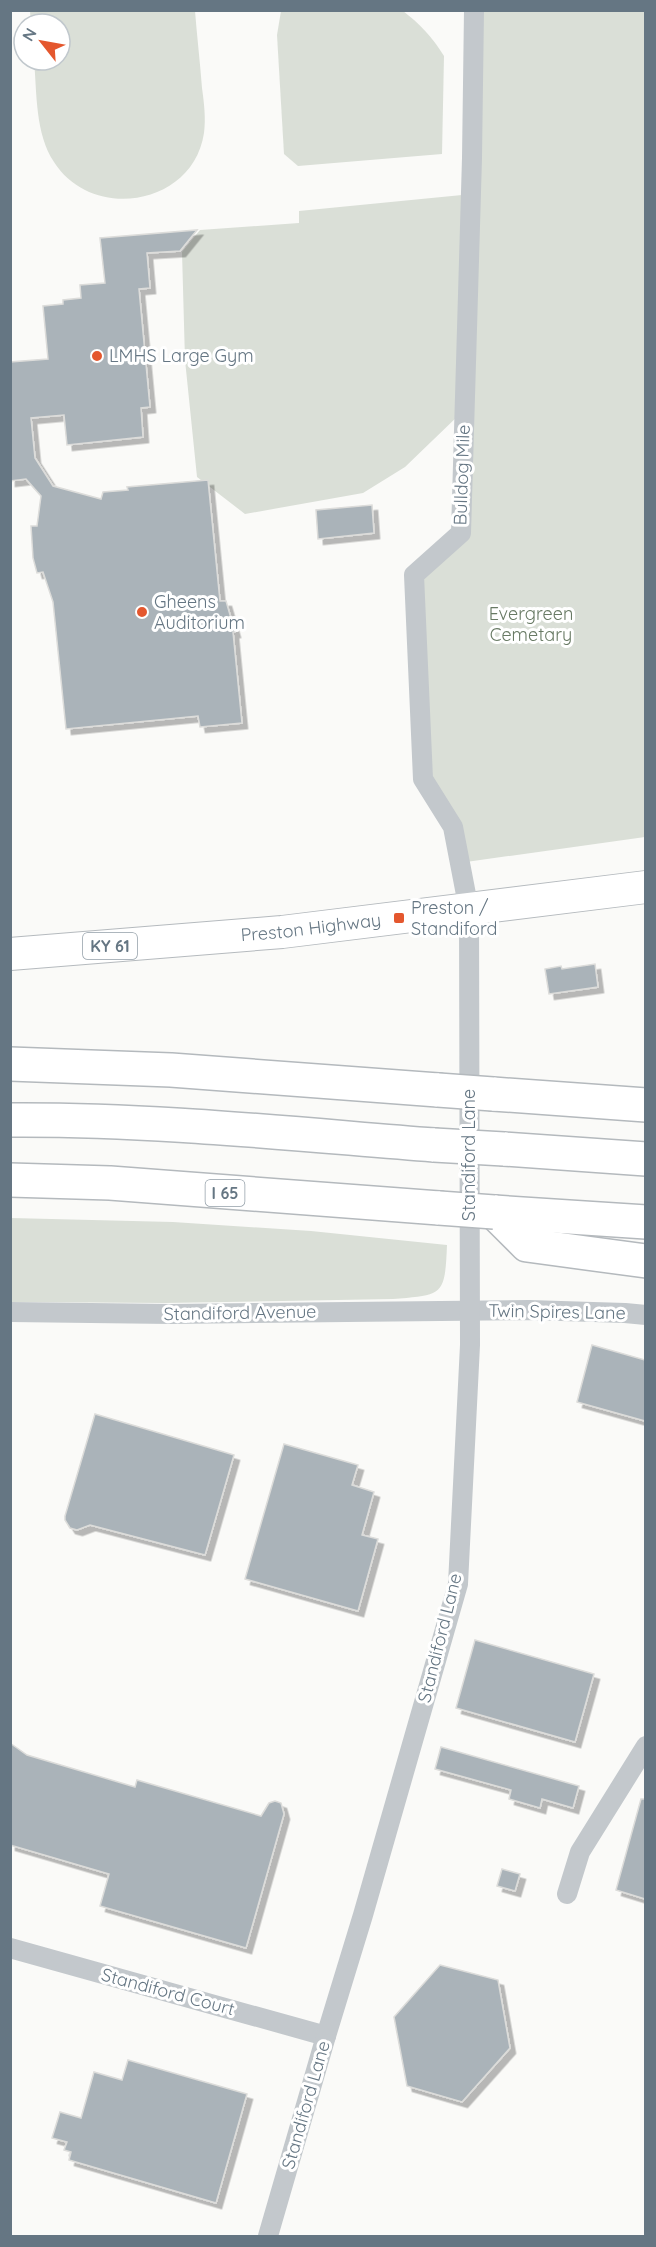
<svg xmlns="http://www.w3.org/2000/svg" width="656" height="2247" font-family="Quicksand,sans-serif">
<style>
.green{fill:#dadfd7}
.building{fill:#aab3b9;stroke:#dcdcda;stroke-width:1.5;filter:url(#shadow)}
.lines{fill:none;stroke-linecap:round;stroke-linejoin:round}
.primary-casing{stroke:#b5babe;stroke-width:34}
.highway-casing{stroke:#b4b9bd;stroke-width:36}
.street{stroke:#c3c8cc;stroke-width:20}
.primary{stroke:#fff;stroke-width:32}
.highway{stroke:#fff;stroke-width:33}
.highway-bridge-casing{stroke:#b4b9bd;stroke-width:36;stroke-linecap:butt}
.highway-bridge{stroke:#fff;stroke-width:33}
.poi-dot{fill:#e4572e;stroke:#fff;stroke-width:2}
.labels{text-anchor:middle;stroke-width:6;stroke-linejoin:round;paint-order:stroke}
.shield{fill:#fff;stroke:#939fa8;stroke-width:1.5}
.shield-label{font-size:16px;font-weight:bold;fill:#657683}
.poi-label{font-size:18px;fill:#657683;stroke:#fff;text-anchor:start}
.street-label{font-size:18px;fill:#657683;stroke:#fff}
.park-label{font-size:18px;fill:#687a64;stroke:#fff}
</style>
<defs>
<filter id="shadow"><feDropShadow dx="5.5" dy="5.5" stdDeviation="0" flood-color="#0004"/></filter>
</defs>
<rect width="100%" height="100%" fill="#fafaf8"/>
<!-- green -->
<g class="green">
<path d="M30,11h165c2,25 5,51 7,77 2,14 4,31 2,45 -11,73 -112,89 -150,29 -19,-29 -17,-69 -20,-102h26v-36h-29z"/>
<path d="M281,11h122c16,12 30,27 41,45l-2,98 -144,12 -14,-12 -7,-119z"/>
<path d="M476,11h169v826l-186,26 -36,-84 -9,-204 47,-42z"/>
<path d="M462,195l-2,219 -55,53 -42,26 -118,21 -48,-37 -12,-117 -3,-108 18,-22 99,-7v-12z"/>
<path d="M11,1218l162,4 138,9 136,14c-2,51 -4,50 -54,54l-228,4 -154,-1z"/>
</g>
<!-- building -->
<g class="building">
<path d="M197,230l-17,21 -33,2 3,35 -11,1 11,118 -9,1 2,29 -76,8 -3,-30 -33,3 4,40 18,28 48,13 2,-7 25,-2 -1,-3 81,-7 12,121h6l9,31h-2l9,91 -42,4 -2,-11 -132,13 -13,-127 -10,-30 -6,1 -4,-15 -2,-32h6l4,-30 -15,-17 -16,2v-119l38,-3 -5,-53 20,-2v-4l18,-2 -1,-13 25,-2 -5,-45z"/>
<path d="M372,505l2,28 -56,6 -2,-29z"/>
<path d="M595,964l3,23 -49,7 -4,-25 16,-3 1,3z"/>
<path d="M592,1345l53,15v61l-68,-19z"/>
<path d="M95,1414l139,41 -29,100 -115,-30 -13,5 -7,-2 -5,-8v-4z"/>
<path d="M284,1444l74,21 -6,20 22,7 -12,43 16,4 -20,72 -113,-32z"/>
<path d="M475,1640l119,34 -19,68 -119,-34z"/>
<path d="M10,1743l17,12 108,32 2,-7 124,36 8,-13 6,-2 6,2 3,11 -38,134 -146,-42 9,-32 -99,-29z"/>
<path d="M441,1747l138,39 -6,22 -31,-9 -2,9 -31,-9 2,-9 -76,-21z"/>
<path d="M641,1799h4v100l-29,-9z"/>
<path d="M502,1869l18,5 -5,17 -18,-5z"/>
<path d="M440,1965l58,15 12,68 -48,54 -55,-16 -13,-69z"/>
<path d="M128,2060l119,34 -31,109 -147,-43 2,-8 -7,-2 3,-8 -15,-4 8,-26 21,6 13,-46 28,8z"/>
</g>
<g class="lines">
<!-- primary casing -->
<g class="primary-casing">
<g id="primary">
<path id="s1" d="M10,954l272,-22 364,-45"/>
</g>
</g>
<!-- highway casing -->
<g class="highway-casing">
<g id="highway">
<path d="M10,1064l161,6 267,20"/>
<path d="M493,1094l153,11"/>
<path d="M10,1120c142,-1 283,14 424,25"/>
<path d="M504,1149l142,10"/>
<path d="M10,1180l100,3 329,25"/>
<path d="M494,1212l33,33 119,16"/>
<path d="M494,1212l152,10"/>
</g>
</g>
<!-- street -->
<g class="street">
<path d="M10,1312l161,2 358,-4 96,3 21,2"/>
<path d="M567,1894l13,-42 66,-106"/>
<path d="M10,1948l316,88"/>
<path d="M268,2236l58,-200 37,-121 95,-331 12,-239 -1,-435 -16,-83 -30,-48 -9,-204 47,-42 11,-375 2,-148"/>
</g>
<!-- primary -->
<use href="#primary" class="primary"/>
<!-- highway -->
<use href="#highway" class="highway"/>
<!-- highway-bridge casing -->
<g class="highway-bridge-casing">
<g id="highway-bridge">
<path d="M438,1090l55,4"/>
<path d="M434,1145l70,4"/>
<path d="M439,1208l55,4"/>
</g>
</g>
<!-- highway-bridge -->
<use href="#highway-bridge" class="highway-bridge"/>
</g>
<!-- markers -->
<g class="poi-dot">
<circle cx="97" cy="356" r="6"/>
<circle cx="142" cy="612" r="6"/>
<rect x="393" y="912" width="12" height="12" rx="3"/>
</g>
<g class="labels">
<!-- shield labels -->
<g class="shield">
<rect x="83" y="933" width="54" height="26" rx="4.5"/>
<rect x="205.5" y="1180" width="39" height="26" rx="4.5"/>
</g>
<g class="shield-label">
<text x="110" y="952">KY 61</text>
<text x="225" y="1199">I 65</text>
</g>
<!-- poi labels -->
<g class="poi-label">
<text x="109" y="362">LMHS Large Gym</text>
<text x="154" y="608">Gheens<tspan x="154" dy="21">Auditorium</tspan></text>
<text x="411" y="914">Preston /<tspan x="411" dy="21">Standiford</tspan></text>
</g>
<!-- street labels -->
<g class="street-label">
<text transform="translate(462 475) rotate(-88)" y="6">Bulldog Mile</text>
<text dy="6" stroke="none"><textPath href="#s1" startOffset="302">Preston Highway</textPath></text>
<text transform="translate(469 1155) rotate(-90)" y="6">Standiford Lane</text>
<text transform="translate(557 1312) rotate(1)" y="6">Twin Spires Lane</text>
<text transform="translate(240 1313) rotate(-1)" y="6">Standiford Avenue</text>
<text transform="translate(440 1638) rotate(-76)" y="6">Standiford Lane</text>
<text transform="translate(168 1992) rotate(15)" y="6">Standiford Court</text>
<text transform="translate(306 2105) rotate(-74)" y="6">Standiford Lane</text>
</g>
<!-- park labels -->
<g class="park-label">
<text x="531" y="620">Evergreen<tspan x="531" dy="21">Cemetary</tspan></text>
</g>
</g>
<!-- border -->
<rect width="656" height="2247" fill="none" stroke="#657683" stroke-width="24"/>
<!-- north arrow -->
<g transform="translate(42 42) rotate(301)"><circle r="28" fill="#ffffff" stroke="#c1c8cd" stroke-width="1.5"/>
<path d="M0-4.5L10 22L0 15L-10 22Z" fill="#e4572e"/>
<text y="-9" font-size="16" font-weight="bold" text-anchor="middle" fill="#657683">N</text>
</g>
</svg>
